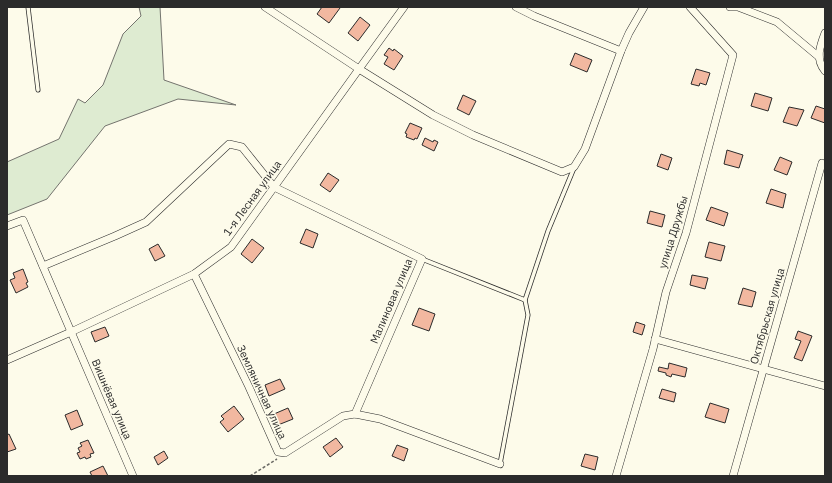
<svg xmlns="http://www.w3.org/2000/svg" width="832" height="483" font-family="'IBM Plex Sans',sans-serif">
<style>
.green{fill:#deebd1;stroke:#74746e}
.building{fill:#f2b8a0;stroke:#2b2b2b}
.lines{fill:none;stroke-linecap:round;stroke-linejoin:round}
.service-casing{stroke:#2b2b2b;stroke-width:5}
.minor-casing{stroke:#2b2b2b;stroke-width:8}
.path{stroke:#6a6964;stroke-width:1.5;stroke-dasharray:3 2;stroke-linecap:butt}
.service{stroke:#fdfbea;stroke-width:3.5}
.minor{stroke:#fdfbea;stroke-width:7}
.labels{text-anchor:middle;stroke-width:3;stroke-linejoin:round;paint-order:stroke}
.street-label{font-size:11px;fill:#2b2b2b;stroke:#fdfbea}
</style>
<rect width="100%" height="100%" fill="#fdfbea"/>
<!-- green -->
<path class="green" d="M139,7h21l4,73 72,25 -58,-6 -73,27 -58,73 -40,16v-53l52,-23 19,-40 7,4 18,-18 20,-51 18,-18z"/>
<!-- building -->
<g class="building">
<path d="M322,7h17l1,1 -11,15 -12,-9z"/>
<path d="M360,17l10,8 -12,16 -10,-8z"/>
<path d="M389,48l4,3 1,-2 9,7 -9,14 -10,-6 4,-7 -4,-2z"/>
<path d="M575,53l17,7 -5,12 -17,-7z"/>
<path d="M696,69l14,4 -4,12 -6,-2 -1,3 -8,-2z"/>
<path d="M755,93l17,5 -4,13 -17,-5z"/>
<path d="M463,95l13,6 -7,14 -12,-6z"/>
<path d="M816,106l9,3v14l-14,-5z"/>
<path d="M789,107l15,3 -7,16 -14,-4z"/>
<path d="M410,123l12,5 -5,11 -2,-1 -1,2 -8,-3 1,-3 -2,-1z"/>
<path d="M425,138l8,4 1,-2 4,2 -4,9 -12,-6z"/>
<path d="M727,150l16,5 -4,13 -15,-4z"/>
<path d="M661,154l11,4 -4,12 -11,-4z"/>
<path d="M780,157l12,5 -5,13 -13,-5z"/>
<path d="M328,173l11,7 -9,12 -10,-7z"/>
<path d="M771,189l15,5 -3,14 -17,-5z"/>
<path d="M711,207l17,6 -4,13 -18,-6z"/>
<path d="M650,211l15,4 -3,12 -15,-4z"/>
<path d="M306,229l12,5 -5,14 -13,-5z"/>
<path d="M252,239l12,9 -12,15 -11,-9z"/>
<path d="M709,242l16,4 -4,15 -16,-4z"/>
<path d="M158,244l7,12 -10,5 -6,-12z"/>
<path d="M23,269l5,13 -2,1 2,4 -12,6 -6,-13 5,-2 -2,-5z"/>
<path d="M692,275l16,3 -3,11 -15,-4z"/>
<path d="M743,288l13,4 -4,15 -14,-3z"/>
<path d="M419,308l16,6 -6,17 -17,-6z"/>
<path d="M636,322l9,3 -3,10 -9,-3z"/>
<path d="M105,327l4,9 -14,6 -4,-10z"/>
<path d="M798,331l14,5 -10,25 -8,-3 7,-17 -6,-2z"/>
<path d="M669,363l18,5 -2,9 -13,-3 -1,3 -5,-2v-2l-8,-2 1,-4 9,2z"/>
<path d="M280,379l5,10 -16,7 -4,-11z"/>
<path d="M662,389l14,4 -2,9 -15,-4z"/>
<path d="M710,403l19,6 -4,14 -20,-6z"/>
<path d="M234,406l10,13 -16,13 -8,-10 4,-3 -3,-3z"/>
<path d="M288,408l5,11 -15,6 -4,-11z"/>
<path d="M77,410l6,15 -12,5 -6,-15z"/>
<path d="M9,434l7,15 -9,3v-17z"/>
<path d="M336,438l7,9 -13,10 -7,-10z"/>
<path d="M88,440l6,13 -4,1 1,3 -5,2 -1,-2 -5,2 -3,-6 3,-1 -2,-4 4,-2 -2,-3z"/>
<path d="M397,445l11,4 -4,12 -12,-5z"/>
<path d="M164,451l4,7 -10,7 -4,-8z"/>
<path d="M585,454l13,3 -3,13 -14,-4z"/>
<path d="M103,466l5,10h-16l-2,-4z"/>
</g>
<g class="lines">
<!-- service casing -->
<g class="service-casing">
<g id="service">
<path d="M28,7l10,83"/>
<path d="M422,259l103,41 23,-69 26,-63"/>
<path d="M500,464l28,-149 -3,-15"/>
</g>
</g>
<!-- minor casing -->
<g class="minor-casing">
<g id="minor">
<path d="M404,7l-45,62 74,46 40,20 89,37 12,-5 11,-18 36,-98 8,-18 15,-26"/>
<path d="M516,7l18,9 87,35"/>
<path d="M730,7h8l39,15 42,35"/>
<path d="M825,33c-5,13 -10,26 0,38"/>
<path d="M7,226l16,-6 110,256"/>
<path d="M43,266l72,-30 31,-14 83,-78 13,3 32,40 148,72 -67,155"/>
<path d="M194,274l55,113 29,65 7,1 58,-37 12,-2 25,5 120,45"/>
<path d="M655,339l170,47"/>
<path d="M7,360l64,-28 123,-58 37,-27 128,-178 -94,-62"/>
<path d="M616,476l37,-127 13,-57 20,-59 47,-178 -43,-48"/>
<path d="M733,476l89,-313"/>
</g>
</g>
<!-- path -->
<path class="path" d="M250,476l27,-17"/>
<!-- service -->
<use href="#service" class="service"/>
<!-- minor -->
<use href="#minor" class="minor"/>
</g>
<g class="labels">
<!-- street labels -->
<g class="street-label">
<text transform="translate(252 198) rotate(-54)" y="4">1-я Лесная улица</text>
<text transform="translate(673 232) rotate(-73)" y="4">улица Дружбы</text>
<text transform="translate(391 301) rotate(-67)" y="4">Малиновая улица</text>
<text transform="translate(767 316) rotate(-74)" y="4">Октябрьская улица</text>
<text transform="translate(262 392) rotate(65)" y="4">Земляничная улица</text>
<text transform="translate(112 399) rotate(67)" y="4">Вишнёвая улица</text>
</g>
</g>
<!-- border -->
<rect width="832" height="483" fill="none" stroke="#2b2b2b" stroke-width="16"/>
</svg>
